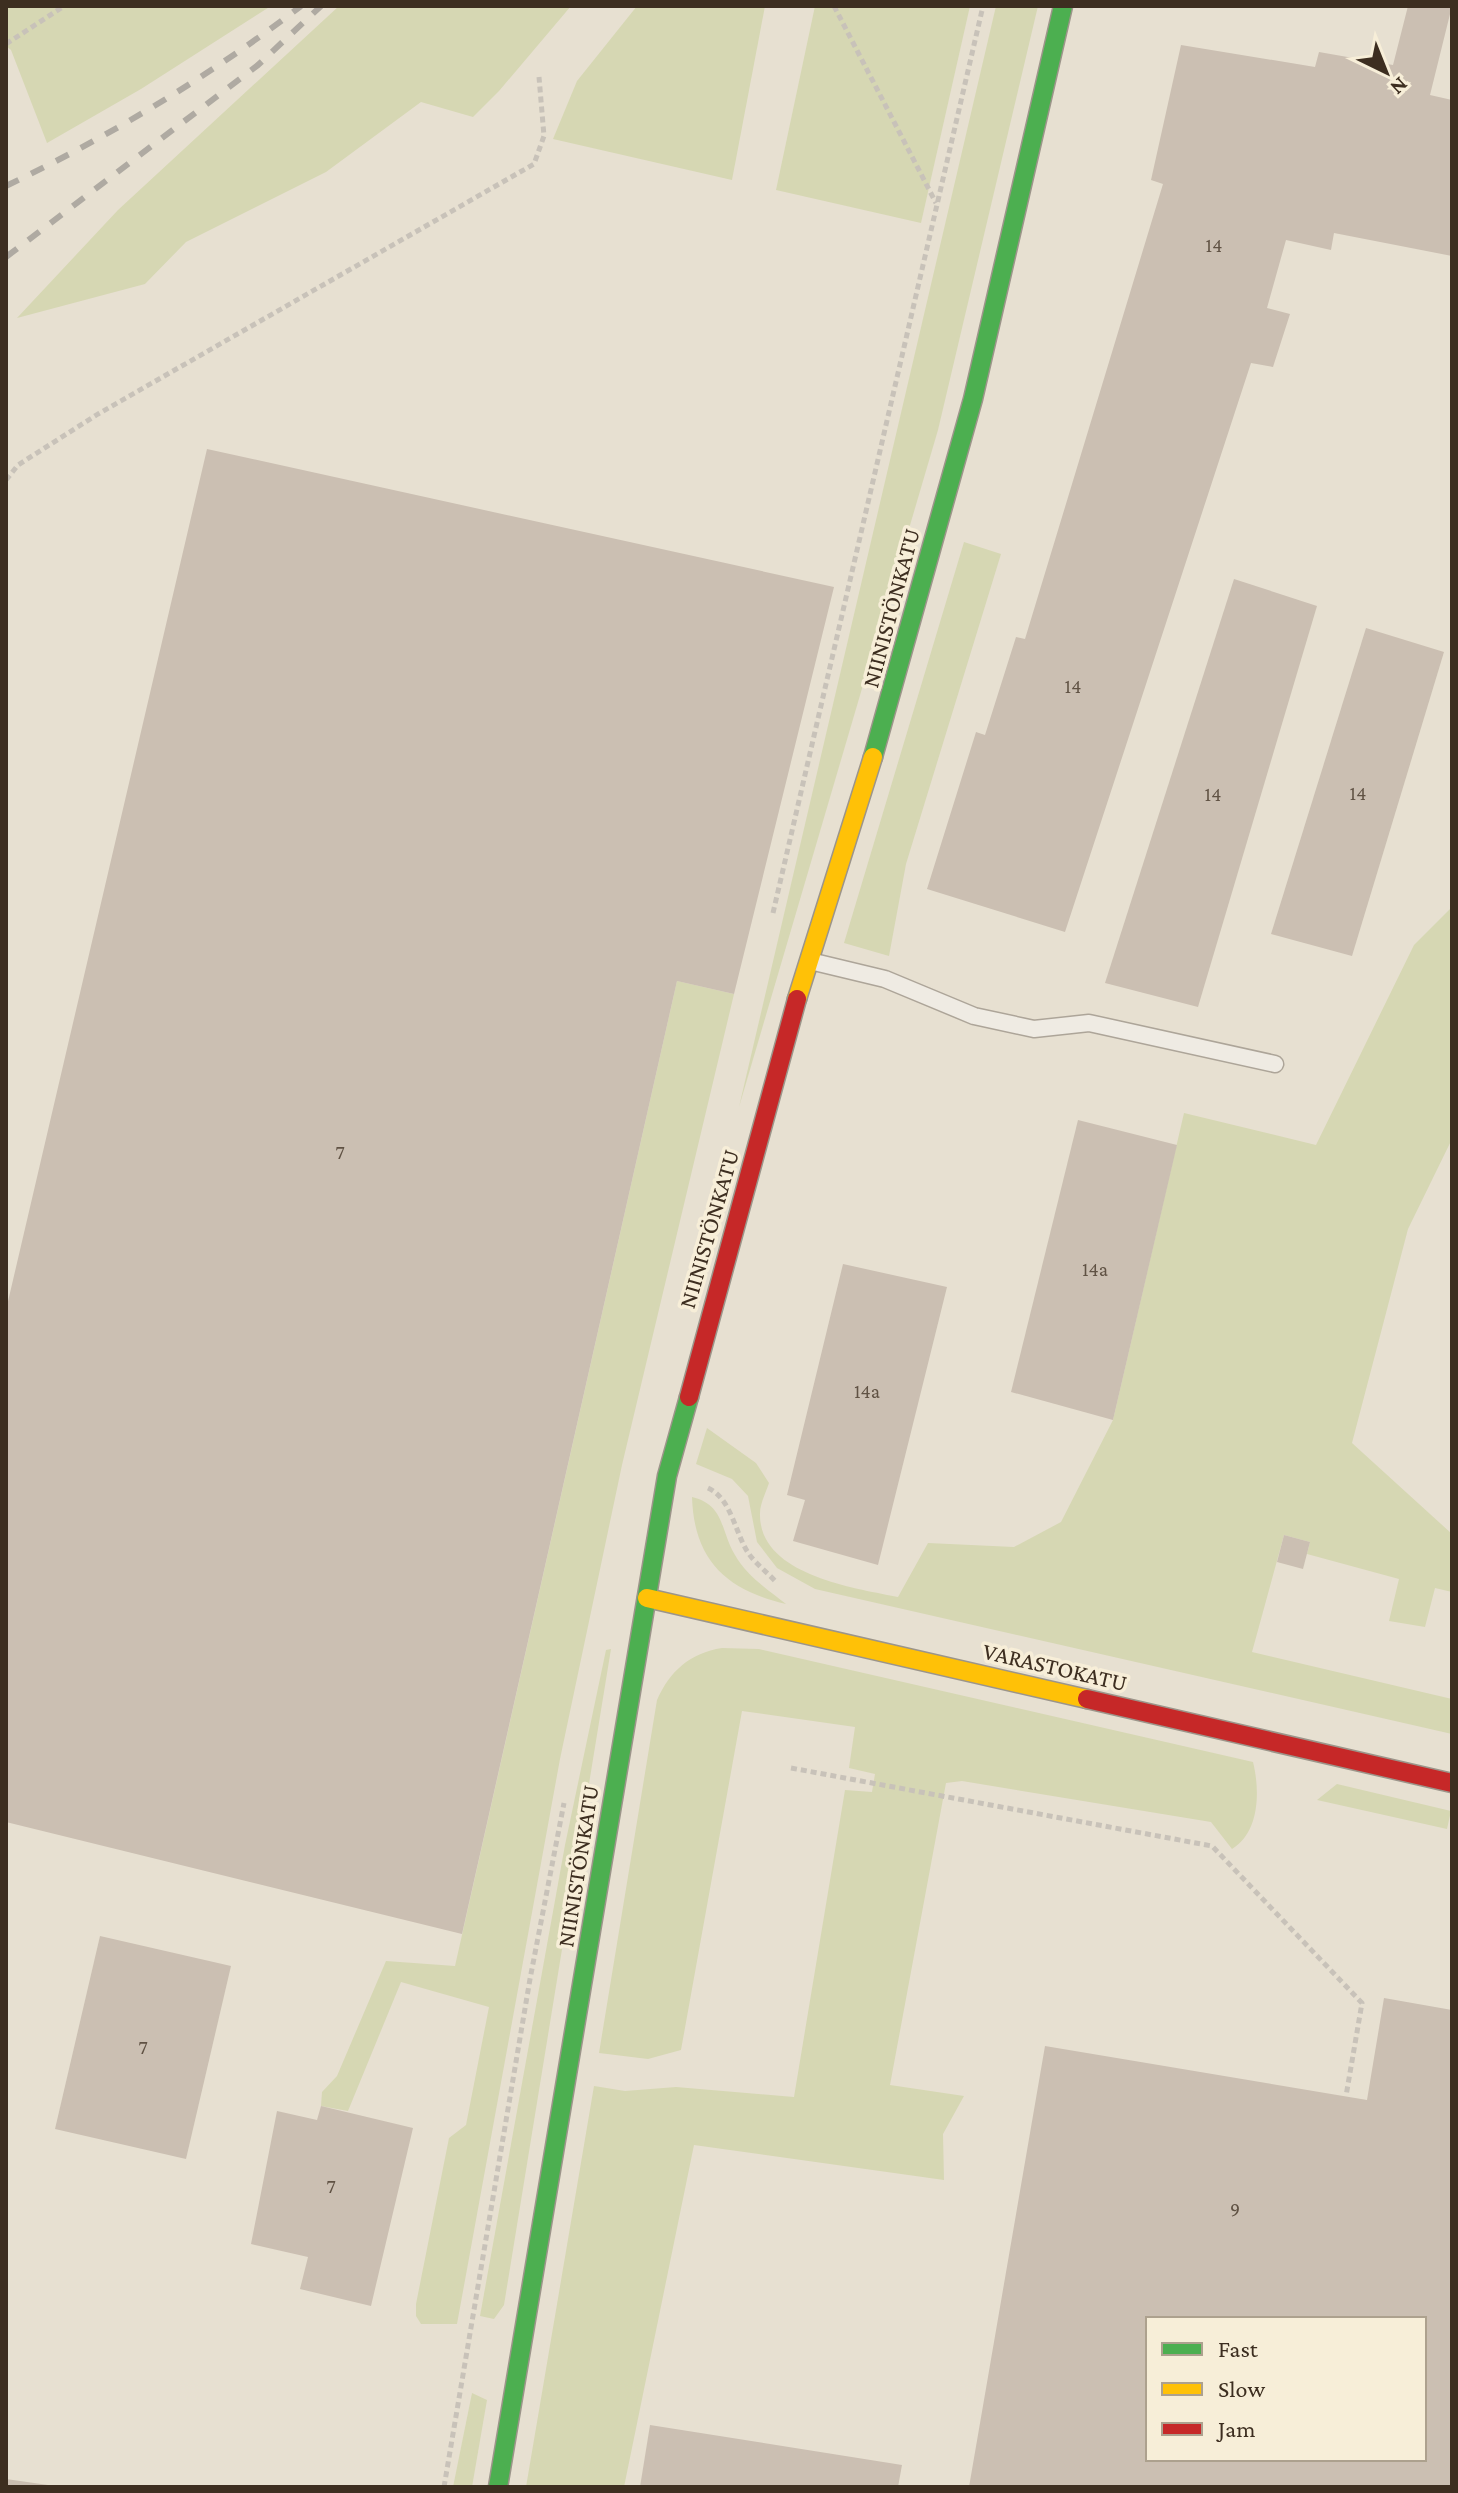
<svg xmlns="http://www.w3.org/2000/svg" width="1458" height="2493" font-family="'Crimson Pro',serif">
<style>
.green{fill:#d6d7b3}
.building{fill:#cbbfb2;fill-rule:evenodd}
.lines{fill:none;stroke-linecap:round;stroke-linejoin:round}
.lane-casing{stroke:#ada599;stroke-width:19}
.fast-casing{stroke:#9c958a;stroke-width:21}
.slow-casing{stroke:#9c958a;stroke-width:21}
.jam-casing{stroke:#9c958a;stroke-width:21}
.path{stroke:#c8c2b9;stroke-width:5;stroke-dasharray:6 4;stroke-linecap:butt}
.lane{stroke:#efebe3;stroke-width:16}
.fast{stroke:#4caf50;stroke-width:18}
.slow{stroke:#ffc107;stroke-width:18}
.jam{stroke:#c62828;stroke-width:18}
.rail{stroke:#afaaa2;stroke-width:6;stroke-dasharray:14 14;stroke-linecap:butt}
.labels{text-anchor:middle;stroke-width:7;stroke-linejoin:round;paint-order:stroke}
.number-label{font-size:20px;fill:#605244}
.street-label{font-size:24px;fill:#3d2e20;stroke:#f7eed8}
</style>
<rect width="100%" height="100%" fill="#e7e0d1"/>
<!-- green -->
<g class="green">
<path d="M6,6h265l-130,83 -94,54 -36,-93 -5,-4z"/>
<path d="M339,6h232l-72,85 -26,26 -52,-15 -95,70 -140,70 -41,42 -128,34 101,-108z"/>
<path d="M637,6h128l-33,174 -179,-41 24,-58z"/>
<path d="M815,6h155l-49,217 -145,-33z"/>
<path d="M996,6h42l-100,424 -199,677z"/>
<path d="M964,542l37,12 -95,310 -17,92 -45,-13z"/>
<path d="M1452,907v232l-44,90 -56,214 100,91v58l-17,-4 -10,39 -36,-6 10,-42 -92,-25 3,-12 -26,-7 -32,117 200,47v35l-637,-145 -38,-21 -20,-26 -9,-46 -16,-17 -36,-15 11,-36 49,35 13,20c-3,9 -9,21 -9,30 -2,62 95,75 138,84l30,-54 86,4 47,-25 52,-102 71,-307 132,32 98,-200z"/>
<path d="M677,981l57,13 -112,471 -62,294 -103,565h-36l-5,-8v-12l33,-166 17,-13 23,-118 -88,-25 -53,129 -27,-5 1,-14 15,-16 49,-115 69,5z"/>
<path d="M692,1497c33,8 28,33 43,58 11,20 33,35 51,49 -60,-14 -92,-44 -94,-107z"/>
<path d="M722,1648l37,1 494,113c7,28 7,70 -21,87l-21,-27 -249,-41 -16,2 -56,302 74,11 -21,38 1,46 -250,-35 -70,342h-98l68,-401 31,5 51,-4 118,10 51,-307 27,2 3,-18 -26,-6 6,-41 -113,-16 -61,339 -33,9 -49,-6 58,-353c13,-29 33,-47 65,-52z"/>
<path d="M611,1649l-107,656 -10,14 -14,-3 85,-471 41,-195z"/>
<path d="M1337,1784l114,27 -4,18 -130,-29z"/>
<path d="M472,2393l15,7 -15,87h-19z"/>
</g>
<!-- building -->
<g class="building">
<path d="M1408,6h44l-22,89 22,5v156l-118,-23 -3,17 -45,-10 -19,68 23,6 -17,53 -22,-4 -186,569 -138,-43 49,-157 9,3 31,-98 9,2 138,-455 -12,-4 30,-135 134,22 4,-15 74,13z"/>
<path d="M207,449l627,138 -100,407 -57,-13 -215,953 -456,-112v-512z"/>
<path d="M1234,579l83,27 -119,401 -93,-24z"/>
<path d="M1366,628l78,24 -92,304 -81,-22z"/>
<path d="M1078,1120l99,25 -64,275 -102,-28z"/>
<path d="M843,1264l104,23 -69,278 -85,-24 12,-41 -18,-5z"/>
<path d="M1284,1535l26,7 -7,27 -26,-7z"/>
<path d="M100,1936l131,30 -45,193 -131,-30z"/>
<path d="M1384,1998l68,12v477h-483l76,-441 322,54zM1148,2319h276v140h-276z"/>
<path d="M321,2106l92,22 -42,178 -71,-17 8,-32 -57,-13 26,-133 40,9z"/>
<path d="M650,2425l252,40 -4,22h-258z"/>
<path d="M6,2479l42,6v2h-42z"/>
</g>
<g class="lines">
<!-- lane casing -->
<g class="lane-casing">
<path id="lane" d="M810,961l75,18 89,37 60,13 55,-6 186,41"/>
</g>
<!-- fast casing -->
<g class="fast-casing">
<g id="fast">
<path d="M873,757l100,-358 90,-393"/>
<path d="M498,2487l169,-1011 22,-79"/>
</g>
</g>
<!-- slow casing -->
<g class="slow-casing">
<g id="slow">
<path d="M797,999l76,-242"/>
<path d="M647,1598l440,101"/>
</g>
</g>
<!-- jam casing -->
<g class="jam-casing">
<g id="jam">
<path d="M689,1397l108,-398"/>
<path d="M1087,1699l365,84"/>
</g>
</g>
<!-- path -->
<g class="path">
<path d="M834,6l102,197"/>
<path d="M6,44l58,-38"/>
<path d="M6,480l12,-15 80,-51 436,-250 10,-28 -5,-59"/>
<path d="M773,913l210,-907"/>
<path d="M708,1488c24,11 27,46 41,66 7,10 19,19 27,28"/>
<path d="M791,1768l421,78 150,157 -16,93"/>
<path d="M444,2487l86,-508 34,-176"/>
</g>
<!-- lane -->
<use href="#lane" class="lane"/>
<!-- fast -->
<use href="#fast" class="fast"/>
<!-- slow -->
<use href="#slow" class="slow"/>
<!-- jam -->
<use href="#jam" class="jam"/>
<!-- rail -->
<g class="rail">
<path d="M6,186c104,-50 204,-110 295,-180"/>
<path d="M6,257l252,-192 63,-59"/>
</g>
</g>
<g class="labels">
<!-- number labels -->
<g class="number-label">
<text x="1214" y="252">14</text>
<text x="1073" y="693">14</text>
<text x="1358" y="800">14</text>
<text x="1213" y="801">14</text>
<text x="340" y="1159">7</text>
<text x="1095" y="1276">14a</text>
<text x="867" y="1398">14a</text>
<text x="143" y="2054">7</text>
<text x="331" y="2193">7</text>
<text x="1235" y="2216">9</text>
</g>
<!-- street labels -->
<g class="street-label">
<text transform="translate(891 608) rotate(-75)" y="8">NIINISTÖNKATU</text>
<text transform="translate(709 1229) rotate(-74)" y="8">NIINISTÖNKATU</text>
<text transform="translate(1055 1667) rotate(13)" y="8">VARASTOKATU</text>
<text transform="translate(578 1866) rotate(-81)" y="8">NIINISTÖNKATU</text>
</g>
</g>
<!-- border -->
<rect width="1458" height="2493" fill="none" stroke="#3d2e20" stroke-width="16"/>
<!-- legend -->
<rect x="1146" y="2317" width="280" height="144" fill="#f7eed8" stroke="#ada18e" stroke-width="2"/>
<rect x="1162" y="2343" width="40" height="12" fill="#4caf50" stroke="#ada18e" stroke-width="2"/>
<text x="1218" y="2357" font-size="24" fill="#3d2e20">Fast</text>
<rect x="1162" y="2383" width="40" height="12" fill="#ffc107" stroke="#ada18e" stroke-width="2"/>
<text x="1218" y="2397" font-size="24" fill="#3d2e20">Slow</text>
<rect x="1162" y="2423" width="40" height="12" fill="#c62828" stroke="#ada18e" stroke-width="2"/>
<text x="1218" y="2437" font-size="24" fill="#3d2e20">Jam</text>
<!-- north arrow -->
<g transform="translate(1386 72) rotate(137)" stroke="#f7eed8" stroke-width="6" paint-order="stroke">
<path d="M0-6L14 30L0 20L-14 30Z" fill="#3d2e20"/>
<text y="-12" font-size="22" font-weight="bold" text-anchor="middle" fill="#3d2e20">N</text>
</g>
</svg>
